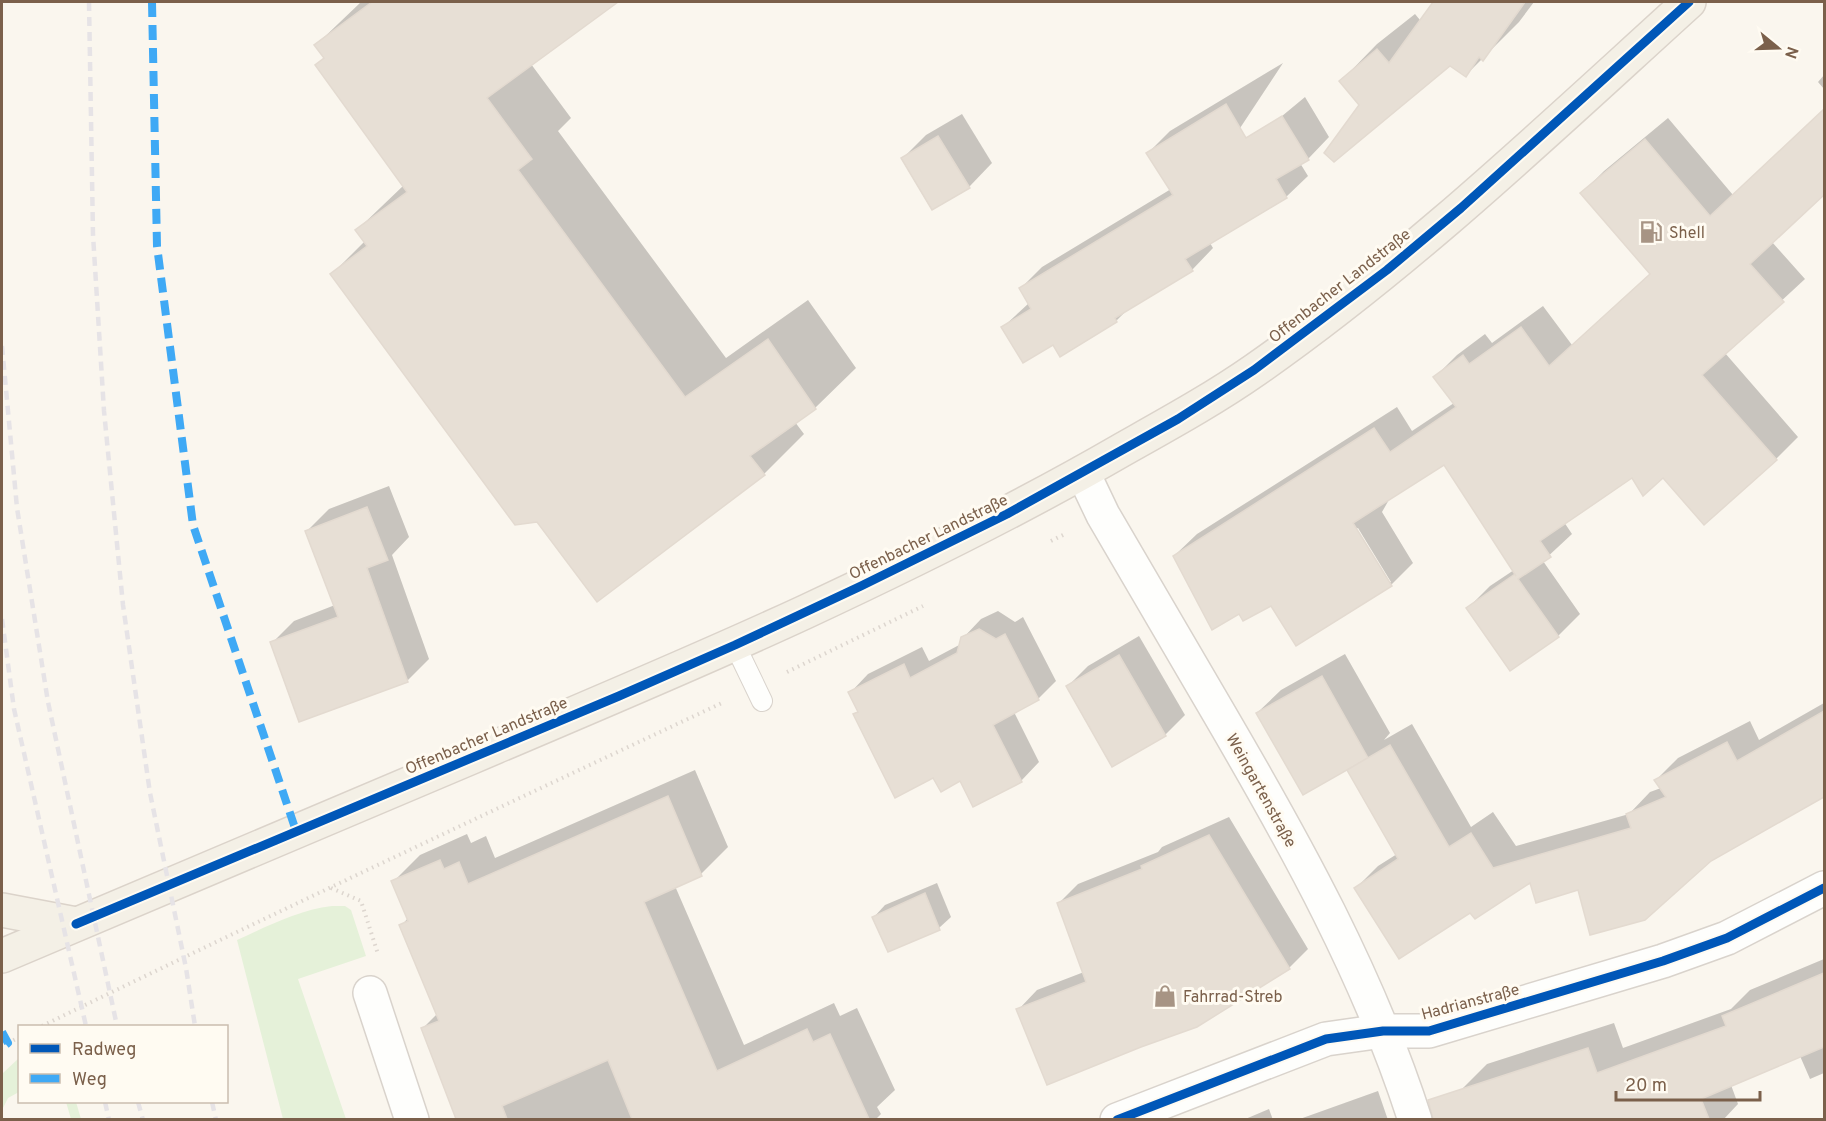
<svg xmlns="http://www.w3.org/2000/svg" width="1826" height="1121" font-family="Overpass,sans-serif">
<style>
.green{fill:#e5f1d9}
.shadow{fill:#0003;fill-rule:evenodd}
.building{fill:#e7dfd5;stroke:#e3dad0;stroke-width:1.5}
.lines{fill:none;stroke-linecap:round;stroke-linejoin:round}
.lane-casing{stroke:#d9d3cc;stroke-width:22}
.street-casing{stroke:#d9d3cc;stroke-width:36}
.primary-casing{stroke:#dbd3ca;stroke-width:36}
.path{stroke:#ddd6cf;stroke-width:4;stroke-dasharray:1.5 4.5;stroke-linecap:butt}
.lane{stroke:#fefefc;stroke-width:20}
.street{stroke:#fefefc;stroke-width:33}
.primary{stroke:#f4f0e6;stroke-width:33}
.rail{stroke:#e6e3e6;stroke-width:4.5;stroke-dasharray:9 6;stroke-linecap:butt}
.quiet{stroke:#3fa9f5;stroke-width:8;stroke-dasharray:15 8;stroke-linecap:butt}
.cycleway-casing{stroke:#fffbf2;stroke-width:13}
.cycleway{stroke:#0057b8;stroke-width:9}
.labels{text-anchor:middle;stroke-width:6;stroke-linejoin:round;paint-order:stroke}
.poi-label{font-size:16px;fill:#7b604b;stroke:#fffbf2;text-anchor:start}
.street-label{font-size:16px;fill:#7b604b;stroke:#fffbf2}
</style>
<rect width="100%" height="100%" fill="#faf6ee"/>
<!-- green -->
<g class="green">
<path d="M332,906h13l6,4 15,46 -68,23 48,140h-63l-46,-179c31,-14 61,-30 95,-34z"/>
<path d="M19,1058v34l-11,6 -6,12v-36z"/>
<path d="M66,1102h10l5,17h-10z"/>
</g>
<!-- shadow -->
<g class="shadow">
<path d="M361,2h255l-85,62 40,54 -13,13 168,227 82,-58 48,68 -41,40 -20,14 9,12 -40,40 -226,46 -206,-246 33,-33 -8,-11 47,-45 -87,-120 8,-8 -9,-12z"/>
<path d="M1434,2h100l-15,20 -53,53 -17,-11 -89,41 -19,-24 36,-37 38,-30 5,6z"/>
<path d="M1283,63l-76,115 98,-81 24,40 -21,22 -8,4 8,13 -22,21 -76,46 3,5 -21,22 -61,36 -15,15 -55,34 -7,-12 -51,-16 26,-24 -9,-14 22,-22 129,-78 -23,-36 22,-22z"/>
<path d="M1824,75v14l-6,-7z"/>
<path d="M1824,110v83l-52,49 33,37 -80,74 73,84 -22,22 -113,16 -31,1 -68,46 8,12 -29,27 37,53 -22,22 -90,-28 22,-22 24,-16 -69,-107 -55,35 -8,14 31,51 -22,22 -119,19 -32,8 -66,-56 23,-22 200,-127 15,24 42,-28 -19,-26 22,-22 28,-21 7,9 51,-37 29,39 79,-72 -69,-80 22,-22 64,-53 65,77zM1358,528l33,54h-3l-33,-53z"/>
<path d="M962,114l30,49 -23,24 -66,-29 23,-23z"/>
<path d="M389,486l20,51 -17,18 37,104 -22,22 -135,-38 22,-22 41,-16 -28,-74 22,-22z"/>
<path d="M998,611l17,11 8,-5 33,64 -18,18 -24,13 25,50 -18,19 -60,-2 -27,-3 -80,-61 4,-4 -8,-18 18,-19 54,-27 7,14 32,-17 2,-6 18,-19z"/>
<path d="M1139,636l46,79 -20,20 -52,30 -45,-79 20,-20z"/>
<path d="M1345,654l45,79 -6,7 28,-16 59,103 22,-15 23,34 113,-32 21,-22 11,-4 -5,-8 22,-22 72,-37 9,19 65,-37v92l-114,65 -131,28 -48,-7 -60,30 -115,-23 22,-22 19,-12 -44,-89 -96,-52 24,-23z"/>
<path d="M695,770l33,77 -27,27 -26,12 69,159 90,-42 6,13 17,-8 38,82 -18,17 4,7 -6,6h-418l-34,-92 15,-15 -37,-87 7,-8 -15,-36 27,-27 47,-21 4,9 15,-7 9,22z"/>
<path d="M1229,817l79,132 -19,19 -271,42 19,-20 47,-18 -25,-69 19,-19 80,-32 4,-5z"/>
<path d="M937,883l14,34 -12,11 -50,22 -15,-33 11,-12z"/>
<path d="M1824,959v114l-14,6 -10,-23 -69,29 7,19 -15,16h-87l-3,-9 -27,9h-136l-9,-30 26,-26 127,-41 9,25 108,-39 19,-19z"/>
<path d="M1378,1091l10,29h-91z"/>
<path d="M1269,1109l4,11h-30z"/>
</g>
<!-- building -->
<g class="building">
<path d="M372,2h246l-131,96 45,61 -14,11 167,227 83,-58 48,70 -66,47 15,19 -168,127 -60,-80 -22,3 -185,-251 37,-28 -12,-16 52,-38 -92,-127 9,-7 -10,-13z"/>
<path d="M1433,2h92l-42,59 -4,-4 -13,20 -16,-11 -116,96 -10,-9 35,-48 -20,-24 38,-32 12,14z"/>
<path d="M1226,104l20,34 36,-22 27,44 -33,19 11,19 -102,61 8,12 -78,47 2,4 -57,35 -7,-12 -30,18 -22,-36 30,-18 -12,-21 154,-93 -27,-42z"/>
<path d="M1824,109v86l-74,69 34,38 -82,73 75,85 -73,65 -41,-47 -20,18 -11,-18 -92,63 11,16 -33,22 41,58 -49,34 -44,-63 49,-34 1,2 -72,-111 -91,58 39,63 -96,60 -25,-40 -28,15 -4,-7 -27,16 -39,-74 201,-128 16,24 66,-45 -23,-30 30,-22 6,9 52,-37 28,39 101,-92 -70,-81 65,-54 65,77z"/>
<path d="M938,136l32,52 -38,22 -31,-52z"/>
<path d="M367,507l21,53 -21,8 41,114 -109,40 -29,-80 68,-25 -33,-86z"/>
<path d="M979,629l17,10 9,-5 34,66 -46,25 29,57 -49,25 -13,-26 -19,11 -8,-14 -38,20 -42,-84 5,-2 -10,-20 56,-28 6,14 47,-25 4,-16z"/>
<path d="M1119,655l47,81 -54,31 -46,-81z"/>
<path d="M1322,676l46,82 -65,37 -47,-82z"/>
<path d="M1824,711v86l-113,64 -66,59 -55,15 -12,-45 -42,13 -6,-20 -55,36 -5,-6 -71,46 -45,-71 44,-29 -51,-89 43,-25 59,102 22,-14 22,35 138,-40 -5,-14 40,-17 -12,-17 73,-38 10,19z"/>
<path d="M668,796l34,80 -58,26 73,169 90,-42 6,13 17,-8 39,85h-237l-24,-59 -106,46 5,13h-51l-35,-91 18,-7 -40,-96 9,-4 -17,-40 49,-21 4,9 15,-7 9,22z"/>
<path d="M1209,835l81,134 -93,58 -56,20 -94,38 -31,-76 70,-27 -29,-79 85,-34 -1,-3z"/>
<path d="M925,893l15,37 -52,22 -16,-35z"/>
<path d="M1824,973v74l-123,52 8,20h-276l-5,-19 160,-52 9,25 129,-47 -4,-10z"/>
</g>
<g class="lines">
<!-- lane casing -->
<g class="lane-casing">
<path id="lane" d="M735,645l27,56"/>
</g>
<!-- street casing -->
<g class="street-casing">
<g id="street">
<path d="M1083,473l20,42c39,66 78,133 117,200 76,130 149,261 195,405"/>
<path d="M370,993l42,127"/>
<path d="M1117,1120l209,-81 57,-8h46l234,-70 64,-23 97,-50"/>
</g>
</g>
<!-- primary casing -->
<g class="primary-casing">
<g id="primary">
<path d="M2,910l74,14"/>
<path d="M2,956c156,-67 313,-133 470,-199 112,-48 223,-94 333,-145 107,-50 213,-102 315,-161 46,-26 92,-51 135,-81 156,-109 294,-241 434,-368"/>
</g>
</g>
<!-- path -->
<g class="path">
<path d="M1051,541l14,-7"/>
<path d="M787,672l136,-66"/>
<path d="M331,888l30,13 17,53"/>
<path d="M42,1026c226,-110 454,-217 682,-324"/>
<path d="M8,1043l12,-6"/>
</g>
<!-- lane -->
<use href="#lane" class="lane"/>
<!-- street -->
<use href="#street" class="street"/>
<!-- primary -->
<use href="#primary" class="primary"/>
<!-- rail -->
<g class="rail">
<path d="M89,2l4,233 11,176 19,194 27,188 36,175 9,58"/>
<path d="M2,346l15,162 31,194 69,324"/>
<path d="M2,619l12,90 72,317"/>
<path d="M105,1102l4,18"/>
<path d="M138,1102l5,18"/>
<path d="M212,1102l4,18"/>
</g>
<!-- quiet -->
<g class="quiet">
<path d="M152,2l5,244 36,279 103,306"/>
<path d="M2,1032l6,11 -6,5"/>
</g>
<!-- cycleway casing -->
<g class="cycleway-casing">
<g id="cycleway">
<path d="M76,924l543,-228 116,-51 126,-59 146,-72 171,-95 76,-49 133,-100 74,-62 228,-206"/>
<path d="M1117,1120l209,-81 57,-8h46l234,-70 64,-23 97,-50"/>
</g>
</g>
<!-- cycleway -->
<use href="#cycleway" class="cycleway"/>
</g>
<!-- icons -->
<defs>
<g id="fuel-bare" transform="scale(1.8)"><path d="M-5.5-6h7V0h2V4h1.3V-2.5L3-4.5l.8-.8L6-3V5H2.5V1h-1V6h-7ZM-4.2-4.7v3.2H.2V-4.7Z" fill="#a79484" stroke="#fffbf2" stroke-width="2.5" paint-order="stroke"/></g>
<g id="shop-bare" transform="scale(1.8)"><path d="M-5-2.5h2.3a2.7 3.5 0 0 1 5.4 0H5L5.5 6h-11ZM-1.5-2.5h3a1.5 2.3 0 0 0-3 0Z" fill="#a79484" stroke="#fffbf2" stroke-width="2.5" paint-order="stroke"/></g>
</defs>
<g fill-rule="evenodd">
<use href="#fuel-bare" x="1651" y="232"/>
<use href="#shop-bare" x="1165" y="996"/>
</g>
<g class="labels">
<!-- poi labels -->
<g class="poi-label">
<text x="1669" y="238">Shell</text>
<text x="1183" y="1002">Fahrrad-Streb</text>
</g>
<!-- street labels -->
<g class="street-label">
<text transform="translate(1339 285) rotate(-38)" y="6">Offenbacher Landstraße</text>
<text transform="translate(928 536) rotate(-26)" y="6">Offenbacher Landstraße</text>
<text transform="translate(486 735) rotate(-23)" y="6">Offenbacher Landstraße</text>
<text transform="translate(1262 790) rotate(61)" y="6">Weingartenstraße</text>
<text transform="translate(1470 1001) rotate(-15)" y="6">Hadrianstraße</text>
</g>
</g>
<!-- border -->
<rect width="1826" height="1121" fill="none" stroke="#7b604b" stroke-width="6"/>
<!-- legend -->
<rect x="18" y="1025" width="210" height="78" fill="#fffbf2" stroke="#cabdaf" stroke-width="1.5"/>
<rect x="30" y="1044" width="30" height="9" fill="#0057b8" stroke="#cabdaf" stroke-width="1.5"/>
<text x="72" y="1055" font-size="18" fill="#7b604b">Radweg</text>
<rect x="30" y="1074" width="30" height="9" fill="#3fa9f5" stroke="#cabdaf" stroke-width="1.5"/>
<text x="72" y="1085" font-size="18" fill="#7b604b">Weg</text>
<!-- north arrow -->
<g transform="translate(1778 48) rotate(109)" stroke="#fffbf2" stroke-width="4.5" paint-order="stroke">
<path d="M0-4.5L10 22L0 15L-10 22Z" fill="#7b604b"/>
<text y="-9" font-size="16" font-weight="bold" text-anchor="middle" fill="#7b604b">N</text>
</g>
<!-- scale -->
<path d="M1616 1091v9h144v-9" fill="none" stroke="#7b604b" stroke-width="3"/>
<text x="1625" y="1091" font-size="18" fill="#7b604b" stroke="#fffbf2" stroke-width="4.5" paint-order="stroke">20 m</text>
</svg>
